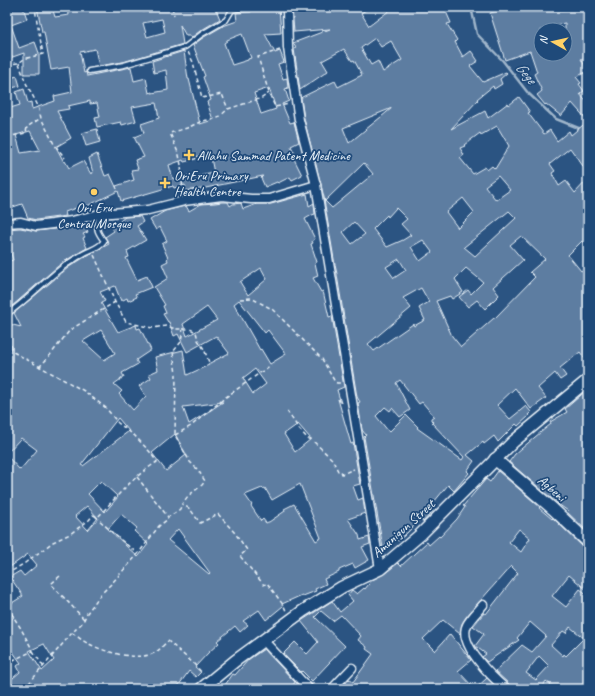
<svg xmlns="http://www.w3.org/2000/svg" width="595" height="696" font-family="Caveat,sans-serif">
<style>
.lines{fill:none;stroke-linecap:round;stroke-linejoin:round}
.stream{stroke:#a0b6cb;stroke-width:2.5}
.building{fill:#5d7da1;stroke:#e8f1f8;fill-rule:evenodd}
.lane-casing{stroke:#e8f1f8;stroke-width:7}
.street-casing{stroke:#e8f1f8;stroke-width:11}
.secondary-casing{stroke:#e8f1f8;stroke-width:14}
.path{stroke:#e8f1f8;stroke-width:1.5;stroke-dasharray:4 3;stroke-linecap:butt}
.lane{stroke:#1f4a7a;stroke-width:4}
.street{stroke:#1f4a7a;stroke-width:8}
.secondary{stroke:#1f4a7a;stroke-width:11}
.poi-dot{fill:#ffd166;stroke:#1f4a7a;stroke-width:1.5}
.labels{text-anchor:middle;stroke-width:3.5;stroke-linejoin:round;paint-order:stroke}
.poi-label{font-size:14px;fill:#e8f1f8;stroke:#1f4a7a;text-anchor:start}
.street-label{font-size:14px;fill:#e8f1f8;stroke:#1f4a7a}
.water-label{font-size:15px;font-style:italic;fill:#d0dde9;stroke:#1f4a7a}
</style>
<rect width="100%" height="100%" fill="#2b5482"/>
<filter id="ink" filterUnits="userSpaceOnUse"><feTurbulence type="fractalNoise" baseFrequency=".025" numOctaves="2"/><feDisplacementMap in="SourceGraphic" scale="8" xChannelSelector="R" yChannelSelector="G"/><feConvolveMatrix kernelMatrix="1 2 1 2 8 2 1 2 1" color-interpolation-filters="sRGB"/></filter>
<g filter="url(#ink)">
<g class="lines">
<!-- stream -->
<path class="stream" d="M471,7l6,27 26,27 25,32 28,26 25,10"/>
</g>
<!-- building -->
<g class="building">
<path d="M7,7h16l4,12 -16,6 8,23 16,-6 4,11v21h-15v-21l-17,6z"/>
<path d="M37,7h15l3,10 14,-2 -1,-8h75v5l17,-4v-1h55l5,12 -20,12 -9,7 -1,-2h-4l-6,-11 3,19 -60,18 -24,4 -4,-17 -15,3 4,21 2,-1 1,4 44,-9 3,14 12,-3 3,15 3,-1v1l16,-3 -2,-20 -12,3 -2,-12 32,-10 4,28h1l11,45 13,-4 -6,-18 4,-2 -8,-23 2,-1 -12,-31 11,-8 19,-11 14,-5 -1,-8 15,-1 -1,-4 29,-1 2,26 -16,1 10,19 5,-2 4,11 -6,2 5,15 4,-1 1,10 -3,1 4,12 -7,3 8,19 4,-1 5,20 -8,4 6,12 -3,1 8,16 -10,5 -2,-3 -12,6 -1,-1 -12,5 -4,-9 2,-2 -67,14v-1l-10,2 -1,-6 -11,3 -1,-2 -52,15 -3,-10 -33,16 -1,-2 -19,7 1,4 -30,4 -8,-2 -6,-14 -15,5v-100l13,-4 -4,-13 8,-3 4,14 3,-1 1,7 23,-8 -1,-5 18,-4 -3,-25 -18,3 -7,-38h-2zM162,19l3,13 -18,5 -4,-14zM242,34l9,24 -3,1v1l-16,5 -8,-22 3,-2v-1zM269,88l7,21 -15,5 -7,-21zM90,101v3l7,-1 3,14 -5,1 2,9 24,-5 1,3 14,-4 -4,-14 24,-4 3,15 -18,6 3,9 -10,4 10,20 -9,3 3,9 -7,1 3,10 -18,6 1,3 -7,-15 -5,2 -8,-22 -8,4 4,15 -2,1 -8,-13 -14,7 -4,-7 -1,1 -8,-15 15,-9 -14,-27 12,-2 -1,-3zM30,131l10,19 -19,3 -5,-18zM210,153l4,20 -21,4 -1,-2 -19,4 -4,-14 14,-5 1,2 12,-3 -1,-2z"/>
<path d="M292,7h40l2,5 13,-5h24l-10,6 8,13 25,-19h50l7,16 -4,1 10,16 -2,2 8,15 8,-6 3,4 4,6 -8,5 13,16 23,-10 1,1 -7,6 2,5 -8,5 -1,-3 -16,13 1,1 -27,29 34,-18 3,7 20,-15 1,2 10,-8 11,15 -2,1 16,21 6,-4 7,11 12,-10 2,4 17,-14 -16,-18 -11,13 -15,-12 -1,1 -8,-10 5,-4 -8,-17 3,-2 -7,-21 -25,9 -15,-47 24,-6h45v3l29,-2v29l-4,1 4,8v10l-7,3 7,12 -12,6 5,6 -2,1 5,7 -4,3 8,10v69l-18,-25 -20,16 5,7 -3,2 7,13 7,-5 9,12 13,-14v70l-6,-8 -14,14 13,16 7,-5v97l-8,-11 -20,16 6,8 -6,4 -5,-7 -17,15 8,10 -15,11 -16,-21 -18,17 13,14 16,-13 5,6 -3,3 1,1 -11,10 -2,-2 -18,18 -4,-6 -10,8 -1,-2 -16,13 7,6 -7,10 2,2 -15,18 -6,-6 -19,23 4,3 -10,11 -2,-3 -16,16 -7,6 -2,-2 -13,9 -19,-111 2,-2 -4,-5 -4,-27 2,-1 -3,-5 -20,-122v-1l-2,-9 -11,-65 1,1 -21,-82 -3,-21 1,-1 33,-16 3,6 24,-12 -8,-15 -2,1 -8,-12 -22,12 6,10 -28,19 -6,-41 2,-1 -3,-5 37,-14 -36,3zM565,23v31h-24v-24h8l-1,-4zM375,38l6,9 10,-6 11,19 -19,12 -5,-11 -7,4 -10,-17zM392,108l-43,35 -6,-15zM497,126l12,20 -14,23 -3,-3 -5,4 -2,-3 -12,7 -13,-16 4,-3 -4,-7 5,-2 -1,-1 16,-12 1,2zM364,163l9,11 -41,34 -7,-7zM498,176l12,14 -14,10 -11,-14zM463,198l11,14 -16,16 -12,-16zM396,208l11,11 -6,5 10,11 -8,5 -16,7 -14,-18 14,-14 1,2zM509,211l7,7 -41,38 -11,-9zM354,222l11,12 -13,10 -9,-12zM521,236l24,23 -15,13 5,5 -40,41h-1l-33,29 -9,-11 -16,-35 14,-5 2,3 11,-7 -8,-13 11,-11 17,14 -12,12 -3,-4 -9,7 9,10 9,-7 8,9 14,-14 -6,-8 30,-27 -13,-15zM423,240l9,12 -12,9 -9,-14zM399,259l7,11 -12,8 -8,-11zM421,288l8,14 -10,6 6,12 -11,6 -1,-2 -39,27 -6,-7 43,-36 -8,-10zM400,380l19,24 3,-2 12,14 -3,2v2l2,2 -1,1 32,34 -2,3 -45,-32 1,-1 -12,-12 -17,17 -13,-16 9,-9 5,4 2,-3 8,9 10,-7 -14,-27z"/>
<path d="M17,76l3,10 -13,3v-10z"/>
<path d="M97,129l3,13 -14,4 -4,-13z"/>
<path d="M307,194l2,12 5,-3 1,11 -3,1 -7,4 10,20 -3,2 1,2 -2,1 6,18 -2,1 3,13 -5,2 8,14 2,-1 6,26 3,-1 12,71 -7,3 4,13 -3,-4 13,45 2,-1 7,41 -7,2 5,14 5,-2 2,15 -17,6 11,16 1,5 9,-3 1,7 -8,3 7,13 -14,8 -2,-4 -14,6v2l-15,7 2,5 -11,5 1,2 -13,5 -1,-1 -20,9 1,2 -17,14 -7,-10 -16,11 5,4 -8,7 -5,-6 -18,15 2,2 -11,10 -13,14 6,5 -5,5 -7,-6 -13,18h-169v-6l13,-11 -3,-6 4,-3 -8,-11 -6,3v-33l7,-5 -7,-11 16,-10 -13,-19 10,-6 4,5 13,-11 -9,-11 -18,13 -3,-4v-15l5,-4 -5,-7v-81l13,14 17,-20 -16,-12 -14,15v-32l5,-5 -5,-3v-56l5,-11 -4,-2 1,-20 12,3 -7,-14 55,-46 19,-12 21,-11 -4,-7 9,-6 -2,-4 13,-10 15,-1 3,6 -6,4 9,14 -19,11 2,6 -3,1 11,22 10,-4 5,11 -17,7 2,3 -9,4 -1,-3 -6,3 -6,-15 -15,6 5,9 -4,2 17,29 18,-7 1,4 3,-1 11,22 -15,10 2,4 -16,9 2,4 -10,7 8,7 -3,3 14,16 13,-14 -7,-10 12,-8 -2,-4 9,-4 -3,-13 28,-7 4,25 22,-10 -1,-1 21,-11 -13,-17 -29,16 -9,-18 -4,2 -5,-14h-1l-5,-8 3,-1 -3,-7 2,-1 -11,-18 14,-9 -6,-14 6,-3 -1,-2 1,-1 -6,-14 5,-3 -7,-14 -4,3 -6,-10 15,-9 20,-5h1l3,5 12,-7 14,-1 7,-1h6l2,4 3,-2 8,-1 2,6 14,-5h14zM261,268l6,11 -19,16 -8,-13zM239,300l26,33 3,-3 18,24 -16,10 -9,-15 -1,1 -26,-46zM207,307l10,13 -30,16 -4,-12zM101,330l14,23 -11,7 -21,-19zM255,369l11,15 -13,10 -10,-16zM223,402l-34,22 -6,-17zM118,418l11,13 -46,35 -2,-1zM298,424l13,15 -16,13 -11,-18zM175,434l11,21 -20,16 -14,-18zM101,481l17,16 -13,15 -17,-18zM300,484l21,54 -5,3 -22,-37 -10,5 1,2 -16,11h-1l-2,1 -3,-4 -2,2 -10,-15 1,-1 -7,-10 17,-7 1,1 2,-1 7,12zM87,506l11,12 -10,12 -13,-14zM121,514l16,14 -3,3 14,13 -9,12 -1,1 -13,-12v-1l-17,-15zM178,529l32,44 -1,1 -41,-34zM44,644l10,16 -12,11 -13,-20z"/>
<path d="M84,223l4,9 -5,2 2,3 -2,1 4,10 -22,13 -8,6 -46,40 -1,-4 -3,1v-42l6,-2 -4,-13 -2,1v-19l13,-1 17,3 33,-4z"/>
<path d="M588,389v143l-21,-20 1,-1 -10,-7 -49,-42 6,-8 26,-22 10,-8 -1,-2 17,-10 -2,-3z"/>
<path d="M498,471l42,36 -1,1 13,11 1,-1 30,29 5,3v41l-19,-16 -17,21 14,11 14,-18 8,6v57l-4,4 4,3v30h-32l-10,-8 -5,8h-30l-1,-4 -15,-14 27,-26 10,7 14,-16 -16,-14 -13,16 2,2 -32,22 -5,-5 4,-3 -11,-8 9,-12 -11,-8 11,-13 2,1 32,-41 -7,-7 -45,51 -4,7 -2,10 -17,-14 -20,19 12,12 15,-17 21,26 -13,11 17,18h-134l8,-10 4,3 20,-28 -7,-5 1,-2 -9,-7 3,-4 -20,-21 -8,6 -12,-10 -6,6 30,29 -33,35 -10,-10 -1,1 -18,-18 12,-12 12,12 11,-12 -17,-21 31,-20 8,11 13,-11 -5,-6 4,-5 5,4 7,-6 1,1 7,-9 12,-6 14,-11 3,3 26,-24 2,3 10,-9 1,1 17,-18 8,-12 -2,-1 23,-27 4,3zM519,529l11,9 -9,14 -12,-10zM570,627l14,11 -18,18 -2,-2 -1,2 -12,-11 12,-14 3,2zM539,656l10,10 -13,14 -10,-7z"/>
<path d="M264,649l31,33 -4,7h-69l11,-15 2,1 14,-16z"/>
<path d="M487,678l11,11h-23z"/>
</g>
<g class="lines">
<!-- lane casing -->
<g class="lane-casing">
<g id="lane">
<path d="M89,71l35,-6 61,-18 17,-13 24,-14 6,-10 13,-3"/>
<path d="M7,314c22,-15 39,-35 60,-50 5,-3 11,-7 16,-10 8,-5 15,-5 21,-13 -9,-12 -7,-12 -5,-26"/>
</g>
</g>
<!-- street casing -->
<g class="street-casing">
<g id="street">
<path d="M286,7l1,3 1,38 11,72 17,65 64,384"/>
<path d="M7,223l14,-1 15,4 16,-2 20,-3 27,-7 49,-4 36,-9 38,-5 29,3h18l47,-14"/>
<path d="M483,605c-5,6 -13,14 -16,20 -10,19 26,53 39,64"/>
<path d="M263,640l46,49"/>
<path d="M332,689l20,-21"/>
</g>
</g>
<!-- secondary casing -->
<g class="secondary-casing">
<g id="secondary">
<path d="M495,459l58,50 35,33"/>
<path d="M201,689l34,-28 68,-50 39,-24 38,-18 40,-34 93,-93 75,-62"/>
</g>
</g>
<!-- path -->
<g class="path">
<path d="M172,7l2,8"/>
<path d="M280,50l-22,7 11,36 6,14 14,-3"/>
<path d="M188,52l5,10 9,36 20,-4 6,15"/>
<path d="M19,63l6,18 13,25 3,12 13,26 11,14"/>
<path d="M7,64l12,-1 5,-4 19,-5 -6,-32 -2,-15"/>
<path d="M7,137l19,-4 1,-6 14,-9"/>
<path d="M183,193l-2,-28 -2,-10 -9,-22 17,-5 15,-7 16,-3 10,-9 34,-11 7,-5"/>
<path d="M94,255l21,47 11,20 26,6 14,-2 10,3h14l6,3 2,8 6,9 6,16"/>
<path d="M240,299l11,-1 21,11 50,50 13,23 2,1h4"/>
<path d="M183,328l-2,14 -8,10 3,22 -1,61 15,27 8,8 7,11 -3,4 -14,11 -6,8 8,5 10,14 18,-9 17,19 12,17 -7,6 24,29 3,-2 17,23 2,5"/>
<path d="M7,351l2,-1 6,3 69,38 22,17 12,15 17,13 15,16 7,10c-23,14 -41,35 -59,55l-5,-2 -4,5 -19,14 -17,8 -28,21 -18,11"/>
<path d="M39,367l8,-8 23,-29 45,-28"/>
<path d="M287,411l12,18 9,10h3l21,20 6,12h3l1,3 12,-5"/>
<path d="M175,435l16,-9 35,-29 45,-32"/>
<path d="M137,477l31,40"/>
<path d="M95,516l20,19 23,19"/>
<path d="M60,576l-9,8 33,35"/>
<path d="M7,607l13,20 13,24 -22,10 -4,1"/>
<path d="M7,620l6,-4"/>
<path d="M72,633c4,2 7,5 10,7 17,11 57,23 74,12 5,-3 8,-8 12,-11l26,23 9,10"/>
<path d="M33,651l10,15"/>
<path d="M24,689l48,-56 11,-11 4,-9 14,-19 12,-12 25,-28 21,-28 9,-7v-2l7,-4 5,-4 2,-5"/>
</g>
<!-- lane -->
<use href="#lane" class="lane"/>
<!-- street -->
<use href="#street" class="street"/>
<!-- secondary -->
<use href="#secondary" class="secondary"/>
</g>
</g>
<!-- markers -->
<g class="poi-dot">
<path d="M187 149h4v4h4v4h-4v4h-4v-4h-4v-4h4z"/>
<path d="M163 177h4v4h4v4h-4v4h-4v-4h-4v-4h4z"/>
<circle cx="94" cy="192" r="4"/>
</g>
<g class="labels">
<!-- poi labels -->
<g class="poi-label">
<text x="197" y="160">Allahu Sammad Patent Medicine</text>
<text x="174" y="180">OriEru Primary<tspan x="174" dy="16">Health Centre</tspan></text>
<text x="94" y="212" text-anchor="middle">Ori Eru<tspan x="94" dy="16">Central Mosque</tspan></text>
</g>
<!-- street labels -->
<g class="street-label">
<text transform="translate(552 488) rotate(41)" y="5">Agbeni</text>
<text transform="translate(403 528) rotate(-42)" y="5">Amunigun Street</text>
</g>
<!-- water labels -->
<g class="water-label">
<text transform="translate(526 73) rotate(49)" y="5">Gege</text>
</g>
</g>
<!-- margin -->
<rect width="595" height="696" fill="none" stroke="#1f4a7a" stroke-width="24"/>
<rect x="12" y="12" width="571" height="672" fill="none" stroke="#e8f1f8" stroke-width="1.5" filter="url(#ink)"/>
<!-- north arrow -->
<g transform="translate(553 42) rotate(278)"><circle r="19" fill="#1f4a7a" stroke="#6f8dac"/>
<path d="M0-3L7 15L0 10L-7 15Z" fill="#ffd166"/>
<text y="-6" font-size="11" font-weight="bold" text-anchor="middle" fill="#e8f1f8">N</text>
</g>
</svg>
